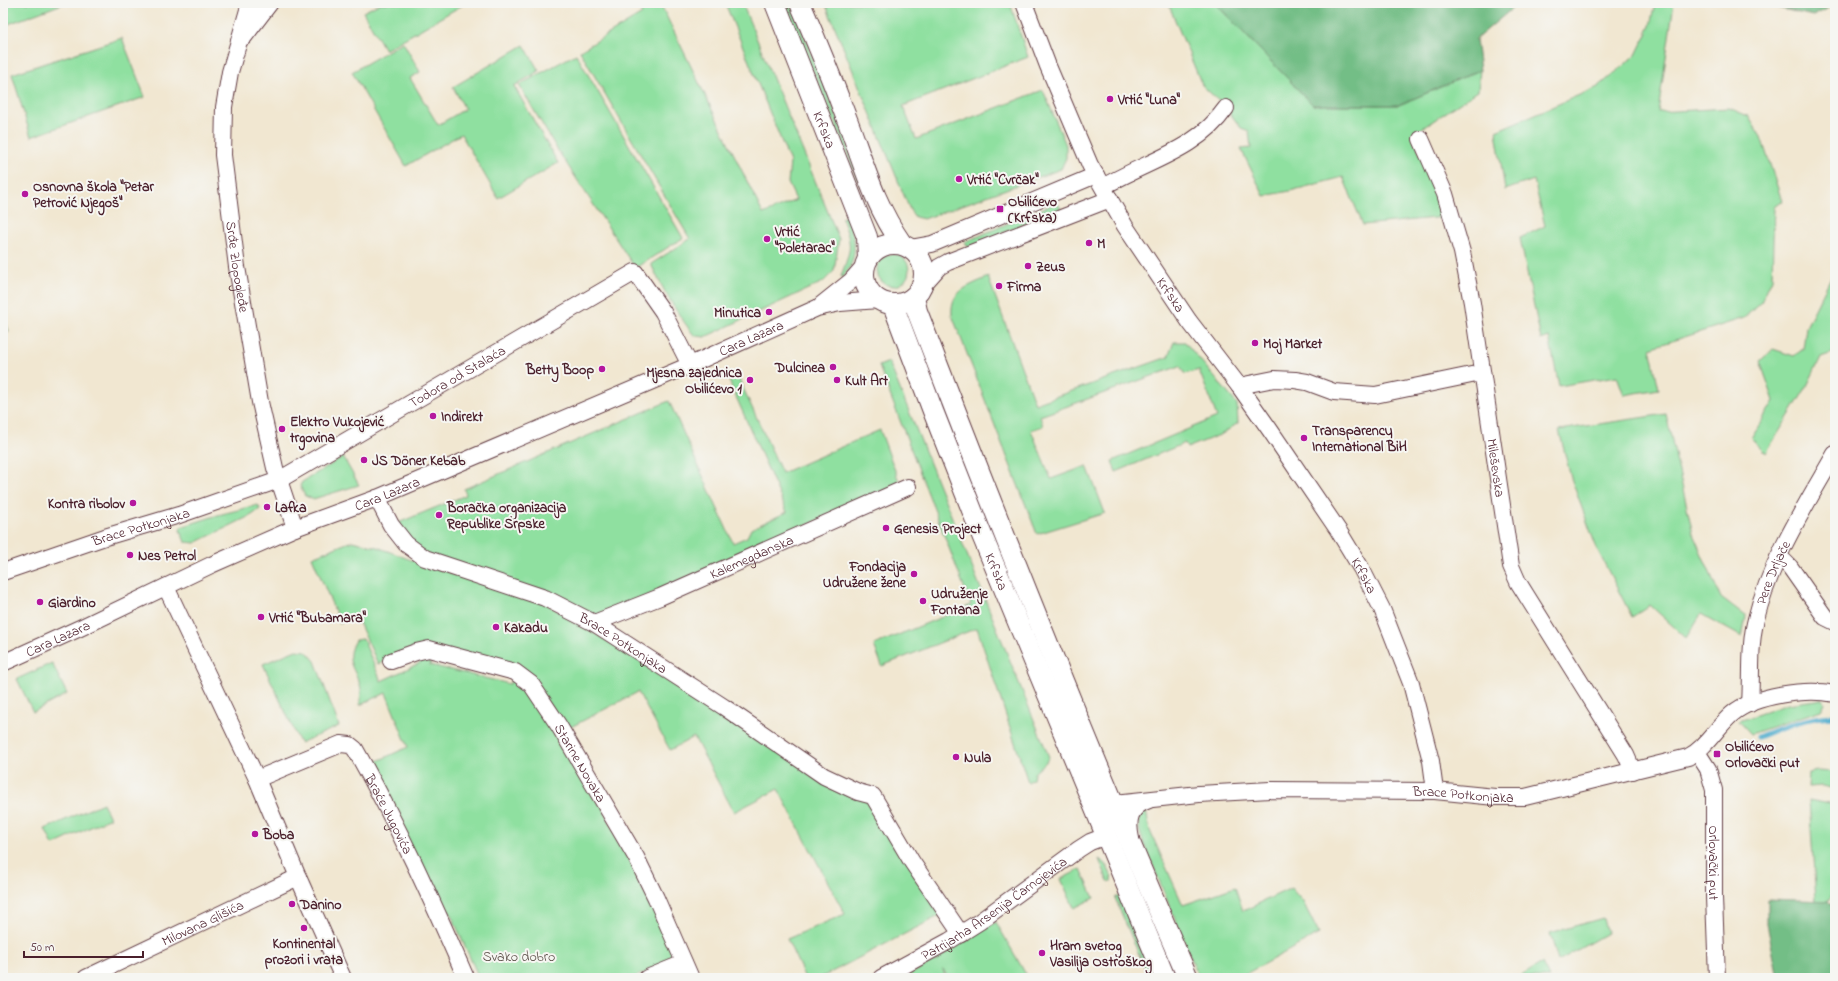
<svg xmlns="http://www.w3.org/2000/svg" width="1838" height="981" font-family="'Indie Flower',sans-serif">
<style>
.green{fill:#8fe0a0;stroke:#6c8066}
.forest{fill:#73be86;stroke:#5e6e58}
.lines{fill:none;stroke-linecap:round;stroke-linejoin:round}
.stream{stroke:#50adce;stroke-width:5}
.minor-casing{stroke:#633d44;stroke-width:18}
.major-casing{stroke:#633d44;stroke-width:22}
.minor{stroke:#fff;stroke-width:16}
.major{stroke:#fff;stroke-width:20}
.poi-dot{fill:#b5179e;stroke:#f6f6f2;stroke-width:1.5}
.labels{text-anchor:middle;stroke-width:4;stroke-linejoin:round;paint-order:stroke}
.poi-label{font-size:14px;font-weight:bold;fill:#4a1f2b;stroke:#f6f6f2;text-anchor:start}
.street-label{font-size:14px;fill:#4a1f2b;stroke:#f6f6f2}
.park-label{font-size:14px;fill:#5b4f48;stroke:#f6f6f2}
</style>
<rect width="100%" height="100%" fill="#f6f6f2"/>
<filter id="ink" filterUnits="userSpaceOnUse"><feTurbulence type="fractalNoise" baseFrequency=".025" numOctaves="2"/><feDisplacementMap in="SourceGraphic" scale="8" xChannelSelector="R" yChannelSelector="G"/><feConvolveMatrix kernelMatrix="1 2 1 2 8 2 1 2 1" color-interpolation-filters="sRGB"/></filter>
<filter id="wash" filterUnits="userSpaceOnUse"><feTurbulence type="fractalNoise" baseFrequency=".012" numOctaves="4" result="noise"/><feDisplacementMap in="SourceGraphic" scale="16" xChannelSelector="R" yChannelSelector="G"/><feGaussianBlur stdDeviation="0.9" result="paint"/><feColorMatrix in="noise" values="0 0 0 0 0 0 0 0 0 0 0 0 0 0 0 0 0 1.4 0 .05"/><feComposite in="paint" operator="in"/></filter>
<g filter="url(#wash)">
<rect width="100%" height="100%" fill="#f1e7d1"/>
<!-- green -->
<g class="green">
<path d="M3,3h62l-62,23z"/>
<path d="M381,3h85l-81,47 -22,-38z"/>
<path d="M636,3h24l103,211 33,-14 -8,-17 2,-21 -65,-159h17l97,236 -5,32 -11,11 -118,55 -9,-1 -3,-2c-17,-22 -30,-44 -42,-70l39,-25 -110,-188 62,-37z"/>
<path d="M784,3h7l74,182 -5,2 -26,-66z"/>
<path d="M825,3h185l18,54 -125,49 13,33 127,-49 23,55v13l-5,11 -137,50 -9,-2 -5,-7z"/>
<path d="M1168,3h47l98,102h86l81,-35 -2,21 -66,44 27,61 6,21 -82,8 -20,-48 -53,14 -26,5 -23,-47 10,-1 -2,-17 -8,-3 -15,-20 -24,-23z"/>
<path d="M1655,3h19l-16,109 71,-4 19,8 13,21 21,64 -8,6 -2,72 -11,23 -17,16 -94,30 9,41 -35,6 -7,-19 -58,10 -10,-49 -8,3 -21,-102 25,-12 -11,-46 -29,10 -9,-59 102,-44 38,-32 14,-29z"/>
<path d="M122,38l23,59 -114,40 -19,-63z"/>
<path d="M403,42l17,30 -10,6 28,47 27,-16 -12,-22 71,-42 15,26 -25,15 44,77 -60,35 -37,-64 -55,32 -54,-94z"/>
<path d="M576,54l107,184 -48,30 -78,-119 -38,-64z"/>
<path d="M1057,202l4,7 -93,38 -3,-5z"/>
<path d="M847,215c8,22 13,44 -5,63l-1,-2c10,-28 12,-29 1,-58z"/>
<circle cx="893" cy="270" r="16"/>
<path d="M1835,265v87l-14,5 -15,31 -40,65 -15,-15 23,-37 -14,-40 13,-12 21,7 9,-7 3,-22 25,-50z"/>
<path d="M988,277l47,127 133,-47 6,-15h11l52,62 1,19 -16,11 -35,14 -2,-5 -69,29 -4,-11 105,-44 -18,-47 -14,4 -5,-8 -140,50 3,10 -12,4 20,49 36,-13 18,47 -68,21 -85,-219c-2,-25 16,-28 36,-38z"/>
<path d="M3,315l6,16 -6,3z"/>
<path d="M889,362l160,395 -3,5 -12,11 -1,6 -5,3 -51,-154 -95,38 -8,-21 97,-40 -92,-239z"/>
<path d="M738,377l44,96 98,-43 20,54 -305,135 -169,-64 -18,-13 -10,-19 68,-28 -2,-6 205,-88 64,142 14,-6 4,-8 36,-17 -58,-131z"/>
<path d="M1666,414l27,120 28,64 25,19 -4,20 -41,-23 -15,24 -36,-33 -18,12 -35,-68 -26,-71 -12,-48z"/>
<path d="M343,457l16,28 -46,14 -8,-3 -5,-10 2,-4z"/>
<path d="M258,505l2,4 -8,6 -57,28 -10,-1 -5,-12 1,-3 37,-12z"/>
<path d="M352,541l25,6 45,17 120,37 330,201 69,113 -121,63h-15l-18,-39 58,-25 -67,-125 -44,23 -40,-75 -24,13 -32,-58 -73,38 -29,-45 -123,-36 -35,15 -22,-48 -16,7 -28,-66z"/>
<path d="M363,639l18,42 39,-18 -4,-10 17,-1 -3,13 80,19 2,-10 12,7 72,113 84,165 -48,19h-153l-30,-68 -8,3 -70,-149 37,-17 -22,-54 -26,12c-1,-6 2,-11 1,-16 -4,-20 -19,-26 -6,-49z"/>
<path d="M296,650l10,1 9,10 24,65 -39,17 -37,-79z"/>
<path d="M52,663l15,31 -34,18 -16,-33z"/>
<path d="M1822,699l3,4 -4,7 -70,24 -12,-13 49,-17z"/>
<path d="M1817,771l18,1v17l-13,-3 -14,1 1,-14z"/>
<path d="M1809,800l26,5v86l-7,10h-12z"/>
<path d="M103,803l7,15 -57,27 -8,-16z"/>
<path d="M1146,811l4,20 33,74 52,-18 8,24 48,-23 12,14 16,32 -81,44h-39l-56,-137c-4,-10 -9,-24 3,-30z"/>
<path d="M1099,859l7,5 6,13 -2,1 3,2 -5,2z"/>
<path d="M1081,869l13,29 -20,10 -13,-29z"/>
<path d="M1119,896l36,82h-6l-34,-80z"/>
<path d="M1603,918l4,15 -49,28 -8,-28z"/>
<path d="M996,922l32,56h-80l-5,-9 2,9h-42l33,-18 2,2 -1,-3z"/>
<path d="M1542,963l7,15h-31z"/>
</g>
<!-- forest -->
<g class="forest">
<path d="M1215,3h301l-2,4 -38,32 4,31 -81,35h-86z"/>
<path d="M1773,3h59l-5,6 -14,7 -35,-8z"/>
<path d="M1767,899l61,2 7,7v70h-57l-11,-54z"/>
</g>
<g class="lines">
<!-- stream -->
<path class="stream" d="M1758,737c25,-10 51,-21 77,-21"/>
</g>
</g>
<g filter="url(#ink)">
<g class="lines">
<!-- minor casing -->
<g class="minor-casing">
<g id="minor">
<path id="s1" d="M250,3l-20,69 -6,35 -1,48 14,112 23,135 15,66 20,60"/>
<path id="s2" d="M1024,3l24,63 42,99 35,61 64,95 50,65 31,44 68,100 23,38 21,41 29,74 20,78 4,30"/>
<path d="M244,37l26,-34"/>
<path id="s3" d="M1421,139l24,55 17,58 10,51 39,263 7,16 108,173 7,16"/>
<path d="M1103,187c43,-26 93,-36 123,-79"/>
<path d="M910,248l22,-4 164,-69"/>
<path d="M923,285l16,-18 9,-5 162,-63"/>
<path d="M821,305l30,-24 14,-16"/>
<path d="M1239,386l35,-7 21,1 12,2 27,10 41,3 106,-22"/>
<path id="s4" d="M377,498l14,27 15,19 19,14 120,40 49,25 130,84 100,69 34,16 15,4 39,66 49,72"/>
<path d="M1778,558l6,3 6,6 35,50 10,5"/>
<path id="s5" d="M3,572l102,-35 74,-22 100,-35 356,-208 28,40 27,53"/>
<path d="M166,587l91,192 41,98 45,101"/>
<path id="s6" d="M594,623l66,-26 248,-110"/>
<path id="s7" d="M391,661l25,-9 13,-3 86,23 16,12 28,42 77,131 20,41 35,80"/>
<path id="s8" d="M3,663l77,-35 131,-63 84,-37 82,-30 313,-133 127,-57 23,-5 38,-3"/>
<path id="s9" d="M1750,704c2,-27 -1,-59 6,-85 14,-58 50,-114 79,-165"/>
<path id="s10" d="M1697,752l11,17 6,21v107l3,81"/>
<path id="s11" d="M257,779l84,-35 9,1 5,4c42,74 77,151 111,229"/>
<path id="s12" d="M1115,803l84,-9 71,-4 165,1 60,6h30l163,-40c18,-9 28,-29 44,-43 22,-19 75,-26 103,-20"/>
<path d="M1131,839c-4,-19 -2,-32 18,-39"/>
<path id="s13" d="M86,978l212,-101"/>
<path d="M647,978l37,-15"/>
<path id="s14" d="M881,978l68,-37 30,-19 100,-73 11,-7 16,-6"/>
</g>
</g>
<!-- major casing -->
<g class="major-casing">
<g id="major">
<path id="s15" d="M775,3l92,234 1,21"/>
<path d="M800,3c17,39 33,79 48,119 16,43 27,84 54,122"/>
<circle cx="894" cy="274" r="30"/>
<path d="M914,297l3,14c86,224 175,447 271,667"/>
<path id="s16" d="M893,305l40,106 48,122 184,445"/>
</g>
</g>
<!-- minor -->
<use href="#minor" class="minor"/>
<!-- major -->
<use href="#major" class="major"/>
</g>
</g>
<!-- markers -->
<g class="poi-dot">
<circle cx="1110" cy="99" r="4"/>
<circle cx="959" cy="179" r="4"/>
<circle cx="25" cy="194" r="4"/>
<rect x="996" y="205" width="8" height="8" rx="2"/>
<circle cx="767" cy="239" r="4"/>
<circle cx="1089" cy="243" r="4"/>
<circle cx="1028" cy="266" r="4"/>
<circle cx="999" cy="286" r="4"/>
<circle cx="769" cy="312" r="4"/>
<circle cx="1255" cy="343" r="4"/>
<circle cx="833" cy="367" r="4"/>
<circle cx="602" cy="369" r="4"/>
<circle cx="750" cy="380" r="4"/>
<circle cx="837" cy="380" r="4"/>
<circle cx="433" cy="416" r="4"/>
<circle cx="282" cy="429" r="4"/>
<circle cx="1304" cy="438" r="4"/>
<circle cx="364" cy="460" r="4"/>
<circle cx="133" cy="503" r="4"/>
<circle cx="267" cy="507" r="4"/>
<circle cx="439" cy="515" r="4"/>
<circle cx="886" cy="528" r="4"/>
<circle cx="130" cy="555" r="4"/>
<circle cx="914" cy="574" r="4"/>
<circle cx="923" cy="601" r="4"/>
<circle cx="40" cy="602" r="4"/>
<circle cx="261" cy="617" r="4"/>
<circle cx="496" cy="627" r="4"/>
<rect x="1713" y="750" width="8" height="8" rx="2"/>
<circle cx="956" cy="757" r="4"/>
<circle cx="255" cy="834" r="4"/>
<circle cx="292" cy="904" r="4"/>
<circle cx="304" cy="928" r="4"/>
<circle cx="1042" cy="953" r="4"/>
</g>
<g class="labels">
<!-- poi labels -->
<g class="poi-label">
<text x="1118" y="104">Vrtić "Luna"</text>
<text x="967" y="184">Vrtić "Cvrčak"</text>
<text x="33" y="191">Osnovna škola "Petar<tspan x="33" dy="16">Petrović Njegoš"</tspan></text>
<text x="1008" y="206">Obilićevo<tspan x="1008" dy="16">(Krfska)</tspan></text>
<text x="775" y="236">Vrtić<tspan x="775" dy="16">"Poletarac"</tspan></text>
<text x="1097" y="248">M</text>
<text x="1036" y="271">Zeus</text>
<text x="1007" y="291">Firma</text>
<text x="761" y="317" text-anchor="end">Minutica</text>
<text x="1263" y="348">Moj Market</text>
<text x="825" y="372" text-anchor="end">Dulcinea</text>
<text x="594" y="374" text-anchor="end">Betty Boop</text>
<text x="742" y="377" text-anchor="end">Mjesna zajednica<tspan x="742" dy="16">Obilićevo 1</tspan></text>
<text x="845" y="385">Kult Art</text>
<text x="441" y="421">Indirekt</text>
<text x="290" y="426">Elektro Vukojević<tspan x="290" dy="16">trgovina</tspan></text>
<text x="1312" y="435">Transparency<tspan x="1312" dy="16">International BiH</tspan></text>
<text x="372" y="465">JS Döner Kebab</text>
<text x="125" y="508" text-anchor="end">Kontra ribolov</text>
<text x="275" y="512">Lafka</text>
<text x="447" y="512">Boračka organizacija<tspan x="447" dy="16">Republike Srpske</tspan></text>
<text x="894" y="533">Genesis Project</text>
<text x="138" y="560">Nes Petrol</text>
<text x="906" y="571" text-anchor="end">Fondacija<tspan x="906" dy="16">Udružene žene</tspan></text>
<text x="931" y="598">Udruženje<tspan x="931" dy="16">Fontana</tspan></text>
<text x="48" y="607">Giardino</text>
<text x="269" y="622">Vrtić "Bubamara"</text>
<text x="504" y="632">Kakadu</text>
<text x="1725" y="751">Obilićevo<tspan x="1725" dy="16">Orlovački put</tspan></text>
<text x="964" y="762">Nula</text>
<text x="263" y="839">Boba</text>
<text x="300" y="909">Danino</text>
<text x="304" y="948" text-anchor="middle">Kontinental<tspan x="304" dy="16">prozori i vrata</tspan></text>
<text x="1050" y="950">Hram svetog<tspan x="1050" dy="16">Vasilija Ostroškog</tspan></text>
</g>
<!-- street labels -->
<g class="street-label">
<text dy="5" stroke="none"><textPath href="#s15" startOffset="136">Krfska</textPath></text>
<text dy="5" stroke="none"><textPath href="#s1" startOffset="268">Srđe Zlopogleđe</textPath></text>
<text dy="5" stroke="none"><textPath href="#s2" startOffset="328">Krfska</textPath></text>
<text dy="5" stroke="none"><textPath href="#s8" startOffset="816">Cara Lazara</textPath></text>
<text dy="5" stroke="none"><textPath href="#s5" startOffset="497">Todora od Stalaća</textPath></text>
<text dy="5" stroke="none"><textPath href="#s3" startOffset="339">Mileševska</textPath></text>
<text dy="5" stroke="none"><textPath href="#s8" startOffset="420">Cara Lazara</textPath></text>
<text dy="5" stroke="none"><textPath href="#s5" startOffset="145">Brace Potkonjaka</textPath></text>
<text dy="5" stroke="none"><textPath href="#s6" startOffset="171">Kalemegdanska</textPath></text>
<text dy="5" stroke="none"><textPath href="#s16" startOffset="286">Krfska</textPath></text>
<text dy="5" stroke="none"><textPath href="#s9" startOffset="135">Pere Drljače</textPath></text>
<text dy="5" stroke="none"><textPath href="#s2" startOffset="669">Krfska</textPath></text>
<text dy="5" stroke="none"><textPath href="#s8" startOffset="60">Cara Lazara</textPath></text>
<text dy="5" stroke="none"><textPath href="#s4" startOffset="295">Brace Potkonjaka</textPath></text>
<text dy="5" stroke="none"><textPath href="#s7" startOffset="242">Starine Novaka</textPath></text>
<text dy="5" stroke="none"><textPath href="#s12" startOffset="349">Brace Potkonjaka</textPath></text>
<text dy="5" stroke="none"><textPath href="#s11" startOffset="180">Braće Jugovića</textPath></text>
<text dy="5" stroke="none"><textPath href="#s10" startOffset="115">Orlovački put</textPath></text>
<text dy="5" stroke="none"><textPath href="#s14" startOffset="133">Patrijarha Arsenija Čarnojevića</textPath></text>
<text dy="5" stroke="none"><textPath href="#s13" startOffset="129">Milovana Glišića</textPath></text>
</g>
<!-- park labels -->
<g class="park-label">
<text x="519" y="961">Svako dobro</text>
</g>
</g>
<!-- margin -->
<rect width="1838" height="981" fill="none" stroke="#f6f6f2" stroke-width="16"/>
<!-- scale -->
<path d="M24 951v6h119v-6" fill="none" stroke="#4a1f2b" stroke-width="2"/>
<text x="30" y="951" font-size="12" fill="#4a1f2b" stroke="#f6f6f2" stroke-width="3" paint-order="stroke">50 m</text>
</svg>
